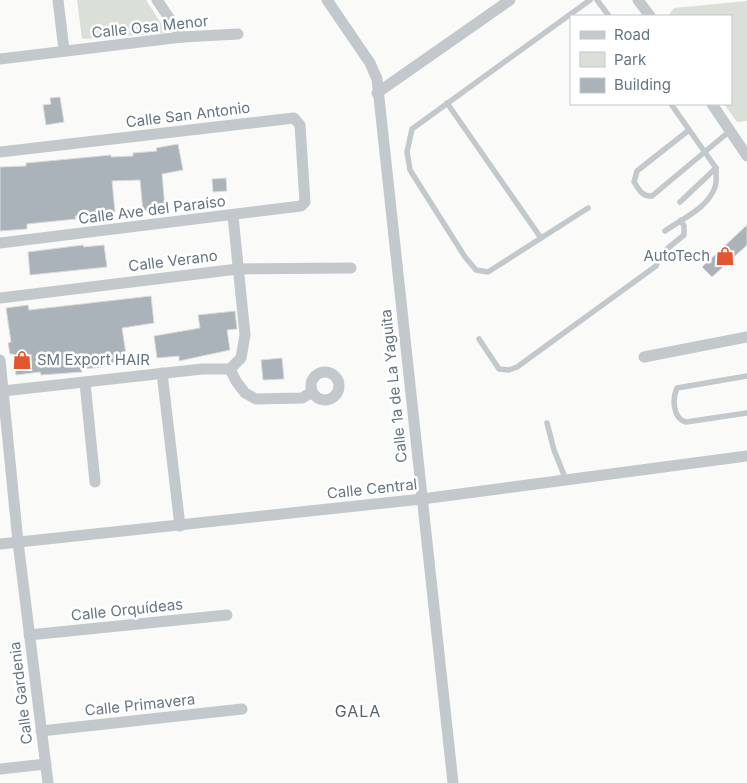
<svg xmlns="http://www.w3.org/2000/svg" width="747" height="783" font-family="Inter,sans-serif">
<style>
.green{fill:#dadfd7}
.building{fill:#aab3b9;stroke:#dcdcda}
.lines{fill:none;stroke-linecap:round;stroke-linejoin:round}
.service{stroke:#c3c8cc;stroke-width:5.5}
.minor{stroke:#c3c8cc;stroke-width:11}
.labels{text-anchor:middle;stroke-width:5;stroke-linejoin:round;paint-order:stroke}
.street-label{font-size:15px;fill:#657683;stroke:#fff}
.poi-label{font-size:15px;fill:#657683;stroke:#fff;text-anchor:end}
.neighbourhood-label{font-size:16px;letter-spacing:1px;fill:#57646e;stroke:#fff}
</style>
<rect width="100%" height="100%" fill="#fafaf8"/>
<!-- green -->
<g class="green">
<path d="M77,0h69l21,33 -85,6z"/>
<path d="M747,1v120l-10,1 -13,-18h7v-88h-63l6,-8z"/>
</g>
<!-- building -->
<g class="building">
<path d="M60,97l4,25 -18,3 -3,-20 8,-1 -1,-6z"/>
<path d="M178,144l5,26 -21,4 3,35 -22,2 -3,-31 -28,1 3,31 -40,4 1,3 -49,5v5l-27,2v-64l26,-1v-3l22,-2 63,-6v2l22,-1v-3l24,-2 -1,-3z"/>
<path d="M226,178l1,13 -14,1 -1,-13z"/>
<path d="M747,225v20l-35,32 -10,-10z"/>
<path d="M83,245l1,2 20,-2 3,22 -77,8 -2,-23z"/>
<path d="M151,296l3,27 -32,5 5,33 -23,3v3l-22,2v3l-41,3 -1,-3 -24,3 -3,-21h-3l-2,-11 3,-1 -5,-34 22,-3 1,5z"/>
<path d="M235,311l2,18 -10,1 3,20 -51,11v-5l-22,2 -3,-22 46,-8 -2,-13z"/>
<path d="M282,358l2,21 -21,1 -2,-20z"/>
</g>
<g class="lines">
<!-- service -->
<g class="service">
<path d="M597,0l12,16"/>
<path d="M447,103l94,135"/>
<path d="M689,130l-52,41 -3,11c5,7 8,15 18,14l79,-66"/>
<path d="M680,202l36,-34"/>
<path d="M588,208l-100,64 -12,-2 -11,-13 -55,-87 -3,-18 5,-23 178,-129"/>
<path d="M665,231c17,-12 43,-23 50,-44 2,-6 1,-13 1,-19l-45,-64"/>
<path d="M479,339l20,30 10,1 8,-3 139,-101 6,-13 22,-18v-9l-3,-6"/>
<path d="M747,376l-70,12c-5,11 -4,31 9,34l61,-9"/>
<path d="M547,423l7,27 12,30"/>
</g>
<!-- minor -->
<g class="minor">
<path d="M58,0l6,50"/>
<path d="M157,0l25,37"/>
<path d="M327,0l43,63 7,16 76,704"/>
<path d="M638,0l12,16"/>
<path d="M0,59l182,-22 56,-3"/>
<path d="M377,93l133,-93"/>
<path d="M712,104l35,52"/>
<path d="M0,152l294,-34 6,7 5,77 -4,4 -301,37"/>
<path d="M233,216l12,119 -4,23 -11,11 6,12 9,12 11,6 46,-1 10,-6"/>
<path d="M0,298l238,-29 113,-1"/>
<path d="M644,357l103,-20"/>
<path d="M0,360l18,182 30,241"/>
<circle cx="325" cy="386" r="14"/>
<path d="M162,373l18,153"/>
<path d="M85,383l10,99"/>
<path d="M3,391l199,-22h28"/>
<path d="M0,544l422,-45 325,-43"/>
<path d="M29,635l198,-20"/>
<path d="M41,731l201,-22"/>
<path d="M0,769l46,-5"/>
</g>
</g>
<!-- icons -->
<defs>
<g id="shop-bare" transform="scale(1.5)"><path d="M-5-2.5h2.3a2.7 3.5 0 0 1 5.4 0H5L5.5 6h-11ZM-1.5-2.5h3a1.5 2.3 0 0 0-3 0Z" fill="#e4572e" stroke="#fff" stroke-width="2.5" paint-order="stroke"/></g>
</defs>
<g fill-rule="evenodd">
<use href="#shop-bare" x="725" y="256"/>
<use href="#shop-bare" x="22" y="360"/>
</g>
<g class="labels">
<!-- street labels -->
<g class="street-label">
<text transform="translate(150 27) rotate(-6)" y="5">Calle Osa Menor</text>
<text transform="translate(188 115) rotate(-7)" y="5">Calle San Antonio</text>
<text transform="translate(152 210) rotate(-7)" y="5">Calle Ave del Paraíso</text>
<text transform="translate(173 261) rotate(-7)" y="5">Calle Verano</text>
<text transform="translate(394 386) rotate(-96)" y="5">Calle 1a de La Yaguita</text>
<text transform="translate(372 489) rotate(-6)" y="5">Calle Central</text>
<text transform="translate(127 610) rotate(-6)" y="5">Calle Orquídeas</text>
<text transform="translate(21 693) rotate(-97)" y="5">Calle Gardenia</text>
<text transform="translate(140 705) rotate(-6)" y="5">Calle Primavera</text>
</g>
<!-- poi labels -->
<g class="poi-label">
<text x="710" y="261">AutoTech</text>
<text x="37" y="365" text-anchor="start">SM Export HAIR</text>
</g>
<!-- neighbourhood labels -->
<g class="neighbourhood-label">
<text x="358" y="717">GALA</text>
</g>
</g>
<!-- legend -->
<rect x="570" y="15" width="162" height="90" fill="#ffffff" stroke="#c1c8cd"/>
<rect x="580" y="31" width="25" height="8" fill="#c3c8cc" stroke="#c1c8cd"/>
<text x="614" y="40" font-size="15" fill="#657683">Road</text>
<rect x="580" y="52" width="25" height="15" fill="#dadfd7" stroke="#c1c8cd"/>
<text x="614" y="65" font-size="15" fill="#657683">Park</text>
<rect x="580" y="78" width="25" height="15" fill="#aab3b9" stroke="#c1c8cd"/>
<text x="614" y="90" font-size="15" fill="#657683">Building</text>
</svg>
